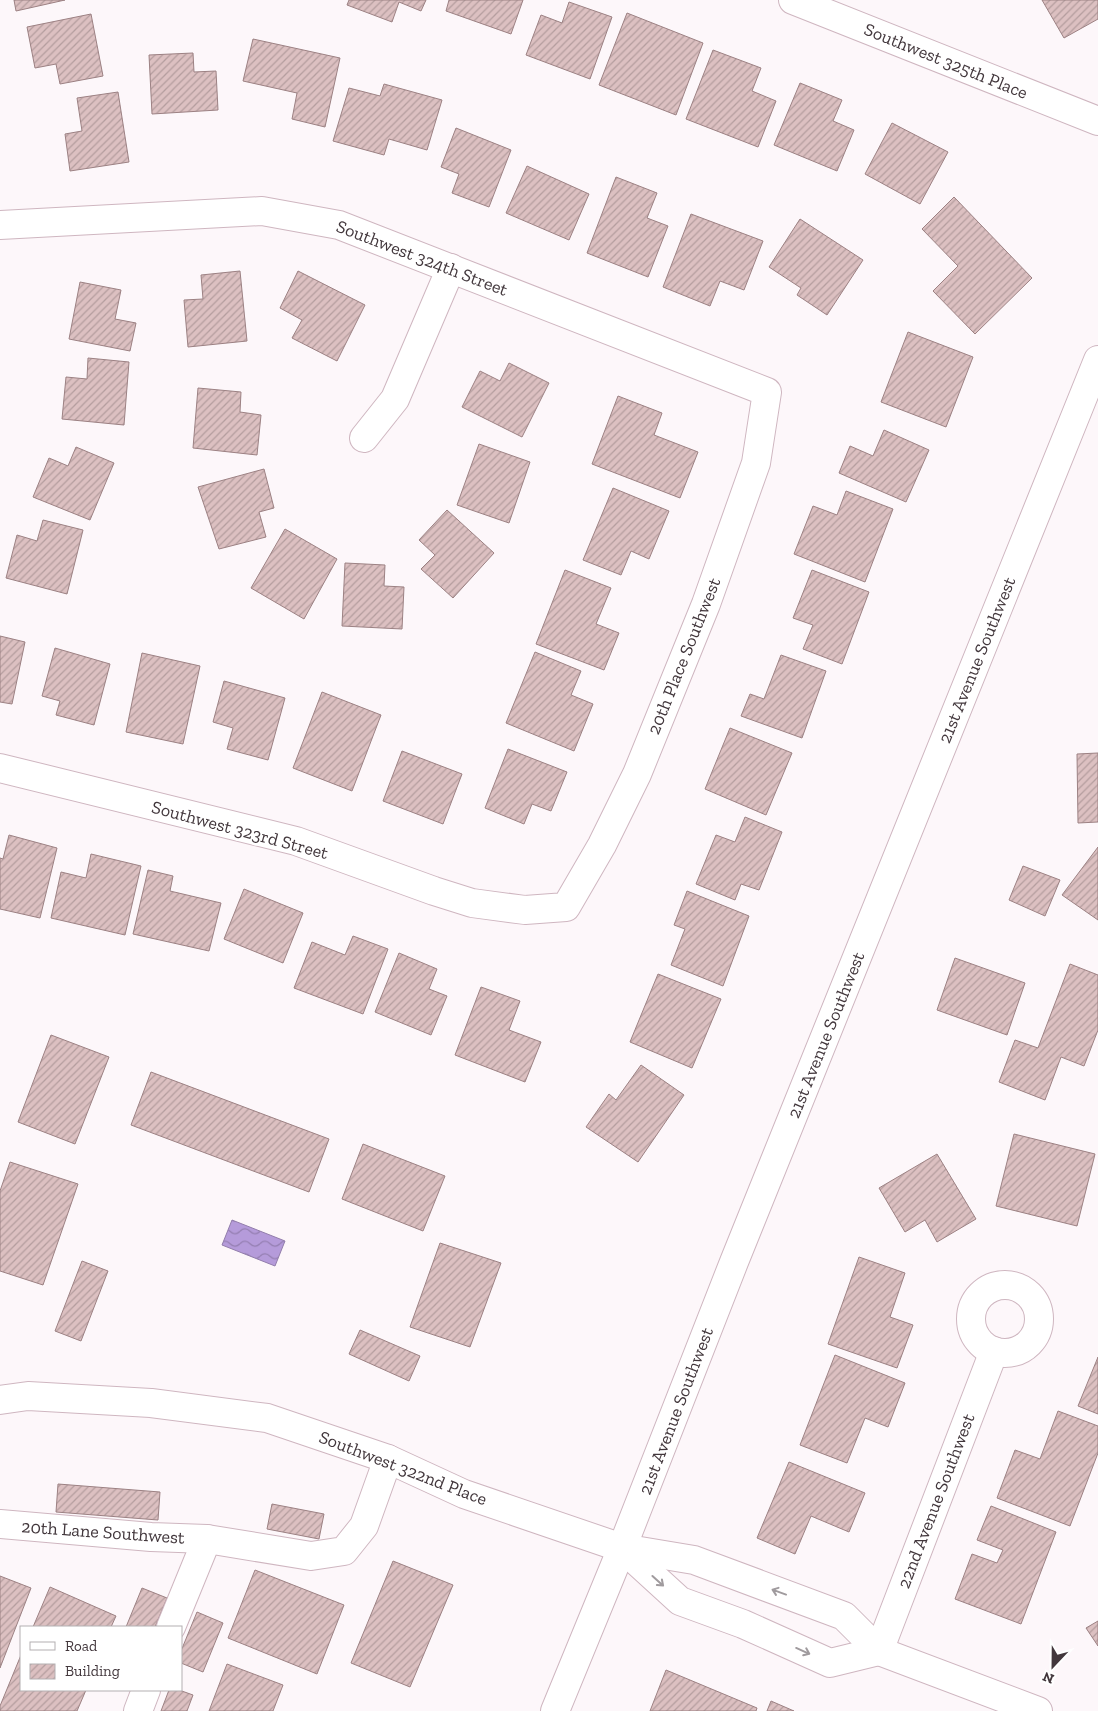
<svg xmlns="http://www.w3.org/2000/svg" width="1098" height="1711" font-family="'Zilla Slab',serif">
<style>
.water{fill:url(#water-waves);stroke:#927dab}
.building{fill:url(#building-hatch);stroke:#9c8183}
.lines{fill:none;stroke-linecap:round;stroke-linejoin:round}
.minor-casing{stroke:#cfb6c0;stroke-width:30}
.major-casing{stroke:#cfb6c0;stroke-width:30}
.minor{stroke:#fff;stroke-width:28}
.major{stroke:#fff;stroke-width:28}
.oneway{stroke:#a09b9e}
.labels{text-anchor:middle;stroke-width:5;stroke-linejoin:round;paint-order:stroke}
.street-label{font-size:18px;fill:#42373c;stroke:#fff}
</style>
<defs>
<pattern id="water-waves" width="16" height="10" patternUnits="userSpaceOnUse" patternTransform="scale(1.25)"><rect width="16" height="10" fill="#b59bda"/><path d="M0 5q4-4 8 0t8 0" fill="none" stroke="#957fb2"/></pattern>
<pattern id="building-hatch" width="6" height="6" patternUnits="userSpaceOnUse" patternTransform="scale(1.25)"><rect width="6" height="6" fill="#dcc0c1"/><path d="M-1 1l2-2M0 6l6-6M5 7l2-2" fill="none" stroke="#b49d9e"/></pattern>
</defs>
<rect width="100%" height="100%" fill="#fdf7fa"/>
<!-- water -->
<path class="water" d="M232,1220l53,21 -10,25 -53,-21z"/>
<!-- building -->
<g class="building">
<path d="M14,0h51l-49,11z"/>
<path d="M349,0h77l-5,11 -22,-9 -7,20 -45,-17z"/>
<path d="M449,0h74l-12,34 -65,-23z"/>
<path d="M1042,0h56v19l-34,19z"/>
<path d="M569,2l43,15 -22,62 -64,-24 15,-40 21,8z"/>
<path d="M627,13l76,30 -27,72 -77,-30z"/>
<path d="M91,14l12,62 -43,8 -4,-20 -21,4 -8,-41z"/>
<path d="M253,39l87,19 -15,69 -33,-8 5,-26 -54,-12z"/>
<path d="M713,50l48,18 -9,23 24,10 -18,46 -72,-28z"/>
<path d="M193,53l1,19 22,-1 2,39 -66,4 -3,-59z"/>
<path d="M800,83l42,17 -9,21 21,9 -17,41 -63,-26z"/>
<path d="M384,84l58,16 -15,50 -38,-11 -5,16 -51,-14 16,-53 31,8z"/>
<path d="M118,92l11,70 -59,9 -5,-37 17,-3 -5,-33z"/>
<path d="M892,123l56,29 -28,52 -55,-30z"/>
<path d="M456,128l55,22 -22,57 -37,-14 7,-19 -18,-7z"/>
<path d="M527,166l62,28 -20,46 -63,-27z"/>
<path d="M616,177l41,16 -10,25 21,8 -20,51 -61,-24z"/>
<path d="M954,197l78,81 -57,56 -42,-43 25,-25 -36,-37z"/>
<path d="M691,214l72,27 -19,49 -24,-9 -10,25 -47,-19z"/>
<path d="M800,219l63,41 -36,55 -30,-20 4,-7 -32,-21z"/>
<path d="M240,271l7,70 -59,6 -4,-47 19,-1 -2,-24z"/>
<path d="M298,271l67,34 -28,56 -45,-23 10,-18 -22,-12z"/>
<path d="M80,282l41,8 -6,29 21,4 -6,28 -61,-12z"/>
<path d="M908,332l65,25 -27,70 -65,-25z"/>
<path d="M88,358l41,4 -5,63 -62,-6 4,-42 21,2z"/>
<path d="M509,363l40,20 -27,54 -60,-30 18,-36 20,10z"/>
<path d="M198,388l43,4 -1,20 21,3 -4,40 -64,-7z"/>
<path d="M618,396l44,17 -8,22 44,17 -18,46 -88,-34z"/>
<path d="M884,430l45,20 -23,52 -67,-29 11,-27 23,10z"/>
<path d="M479,444l51,18 -21,61 -52,-18z"/>
<path d="M76,447l38,16 -24,57 -57,-23 16,-39 19,8z"/>
<path d="M264,469l10,39 -15,4 7,25 -47,12 -21,-62z"/>
<path d="M613,488l56,23 -20,48 -18,-8 -10,24 -38,-15z"/>
<path d="M846,491l47,18 -28,73 -71,-28 19,-48 24,9z"/>
<path d="M447,510l47,43 -41,45 -32,-29 14,-14 -16,-15z"/>
<path d="M43,520l40,10 -16,64 -61,-16 11,-43 20,6z"/>
<path d="M285,529l52,30 -33,60 -53,-31z"/>
<path d="M345,563l40,2 -1,21 20,1 -2,42 -60,-3z"/>
<path d="M565,570l46,18 -15,36 23,9 -15,37 -68,-26z"/>
<path d="M812,570l57,22 -27,72 -39,-15 10,-24 -20,-7z"/>
<path d="M0,636l25,6 -13,62 -12,-2z"/>
<path d="M55,648l55,16 -16,61 -38,-10 4,-14 -18,-5z"/>
<path d="M535,652l46,19 -10,24 22,9 -19,47 -68,-28z"/>
<path d="M142,653l58,13 -17,78 -57,-12z"/>
<path d="M781,655l45,16 -24,67 -61,-22 9,-22 14,5z"/>
<path d="M224,681l61,17 -17,62 -41,-11 6,-21 -20,-6z"/>
<path d="M322,692l59,23 -29,76 -59,-23z"/>
<path d="M730,728l62,25 -26,62 -61,-26z"/>
<path d="M508,749l59,23 -16,39 -19,-7 -8,20 -39,-16z"/>
<path d="M402,751l60,23 -19,50 -60,-23z"/>
<path d="M1098,753v69l-20,1 -1,-69z"/>
<path d="M745,817l37,15 -23,58 -18,-6 -6,16 -39,-16 20,-49 19,7z"/>
<path d="M9,835l48,13 -17,70 -40,-9v-51l3,1z"/>
<path d="M1098,847v73l-36,-25z"/>
<path d="M91,854l50,12 -16,69 -74,-17 10,-46 25,6z"/>
<path d="M1023,866l37,14 -15,36 -36,-16z"/>
<path d="M148,870l25,6 -3,15 51,12 -12,48 -76,-17z"/>
<path d="M244,889l59,24 -20,50 -59,-24z"/>
<path d="M687,891l62,25 -26,70 -52,-21 14,-36 -11,-4z"/>
<path d="M353,936l35,13 -25,65 -69,-26 18,-46 33,13z"/>
<path d="M399,953l38,16 -8,20 18,7 -16,39 -56,-23z"/>
<path d="M955,958l70,25 -18,52 -70,-25z"/>
<path d="M1070,964l28,11v55l-14,36 -23,-9 -16,43 -46,-18 16,-42 23,8z"/>
<path d="M658,974l63,25 -29,69 -62,-26z"/>
<path d="M481,987l39,14 -11,29 32,12 -16,40 -70,-27z"/>
<path d="M51,1035l58,22 -34,87 -57,-22z"/>
<path d="M641,1065l43,30 -46,67 -52,-35 23,-33 7,6z"/>
<path d="M151,1072l178,67 -20,53 -178,-67z"/>
<path d="M1014,1134l81,20 -18,72 -81,-20z"/>
<path d="M363,1144l82,32 -22,55 -81,-32z"/>
<path d="M937,1154l39,65 -39,23 -12,-22 -20,12 -26,-44z"/>
<path d="M10,1162l68,22 -35,101 -43,-14v-80z"/>
<path d="M440,1243l61,20 -31,84 -60,-20z"/>
<path d="M859,1257l46,16 -15,44 23,8 -16,43 -69,-24z"/>
<path d="M82,1261l26,10 -27,70 -26,-10z"/>
<path d="M360,1330l60,26 -11,25 -60,-27z"/>
<path d="M835,1355l70,28 -17,44 -23,-9 -18,45 -47,-18z"/>
<path d="M1098,1357v57l-20,-8z"/>
<path d="M1058,1411l40,15v27l-28,73 -73,-28 18,-48 25,9z"/>
<path d="M789,1462l76,31 -16,39 -38,-16 -16,38 -38,-16z"/>
<path d="M58,1484l102,8 -2,28 -102,-8z"/>
<path d="M272,1504l52,10 -5,25 -52,-10z"/>
<path d="M991,1506l65,26 -35,92 -66,-25 17,-45 25,9 6,-13 -26,-10z"/>
<path d="M393,1561l60,24 -43,102 -59,-24z"/>
<path d="M255,1570l89,35 -27,69 -89,-36z"/>
<path d="M0,1576l31,12 -31,80z"/>
<path d="M50,1587l66,29 -5,11h-78z"/>
<path d="M142,1588l25,10 -12,29h-29z"/>
<path d="M197,1612l26,11 -20,49 -22,-9v-12z"/>
<path d="M1098,1621v25l-12,-18z"/>
<path d="M21,1655v35h65l-9,21h-77v-5z"/>
<path d="M227,1664l56,21 -10,26h-64z"/>
<path d="M666,1670l91,38 -1,3h-106z"/>
<path d="M169,1690h10l14,5 -6,16h-26z"/>
<path d="M771,1701l23,10h-27z"/>
</g>
<g class="lines">
<!-- minor casing -->
<g class="minor-casing">
<g id="minor">
<path d="M793,0l305,121"/>
<path d="M0,225l262,-14 77,14 428,167 -11,71 -50,141 -69,170 -35,71 -36,62 -41,3 -53,-7 -38,-12 -138,-50 -296,-73"/>
<path d="M364,438l31,-39 56,-131"/>
<circle cx="1005" cy="1319" r="34"/>
<path d="M0,1400l28,-4 123,7 116,15 121,41 76,35 158,54 72,12 150,56 35,35 159,60"/>
<path d="M0,1524l151,13 56,2 104,17 33,-5 20,-25 24,-67"/>
<path d="M622,1548l58,53 63,23 87,39 49,-12"/>
<path d="M171,1627l36,-88"/>
<path d="M879,1651l115,-300"/>
<path d="M138,1711l8,-21"/>
</g>
</g>
<!-- major casing -->
<g class="major-casing">
<path id="major" d="M555,1711l67,-163 112,-286 364,-902"/>
</g>
<!-- minor -->
<use href="#minor" class="minor"/>
<!-- major -->
<use href="#major" class="major"/>
</g>
<!-- one-way arrows -->
<defs><path id="oneway-shaft" d="M-6 0H5M1.5-3L5.5 0L1.5 3" fill="none" stroke-width="1.6" stroke-linecap="round" stroke-linejoin="round" transform="scale(1.25)"/></defs>
<g class="oneway">
<use href="#oneway-shaft" transform="translate(658 1581) rotate(42)"/>
<use href="#oneway-shaft" transform="translate(779 1592) rotate(-160)"/>
<use href="#oneway-shaft" transform="translate(803 1651) rotate(24)"/>
</g>
<g class="labels">
<!-- street labels -->
<g class="street-label">
<text transform="translate(946 61) rotate(22)" y="6">Southwest 325th Place</text>
<text transform="translate(422 258) rotate(21)" y="6">Southwest 324th Street</text>
<text transform="translate(684 656) rotate(-68)" y="6">20th Place Southwest</text>
<text transform="translate(977 660) rotate(-68)" y="6">21st Avenue Southwest</text>
<text transform="translate(240 830) rotate(15)" y="6">Southwest 323rd Street</text>
<text transform="translate(826 1035) rotate(-68)" y="6">21st Avenue Southwest</text>
<text transform="translate(676 1411) rotate(-69)" y="6">21st Avenue Southwest</text>
<text transform="translate(403 1468) rotate(21)" y="6">Southwest 322nd Place</text>
<text transform="translate(936 1501) rotate(-69)" y="6">22nd Avenue Southwest</text>
<text transform="translate(103 1532) rotate(4)" y="6">20th Lane Southwest</text>
</g>
</g>
<!-- legend -->
<rect x="20" y="1626" width="162" height="65" fill="#ffffff" stroke="#b3afb1"/>
<rect x="30" y="1642" width="25" height="8" fill="#ffffff" stroke="#b3afb1"/>
<text x="65" y="1651" font-size="15" fill="#42373c">Road</text>
<rect x="30" y="1664" width="25" height="15" fill="url(#building-hatch)" stroke="#b3afb1"/>
<text x="65" y="1676" font-size="15" fill="#42373c">Building</text>
<!-- north arrow -->
<g transform="translate(1053 1666) rotate(202)" stroke="#ffffff" stroke-width="4" paint-order="stroke">
<path d="M0-4L9 19L0 12L-9 19Z" fill="#42373c"/>
<text y="-8" font-size="14" font-weight="bold" text-anchor="middle" fill="#42373c">N</text>
</g>
</svg>
